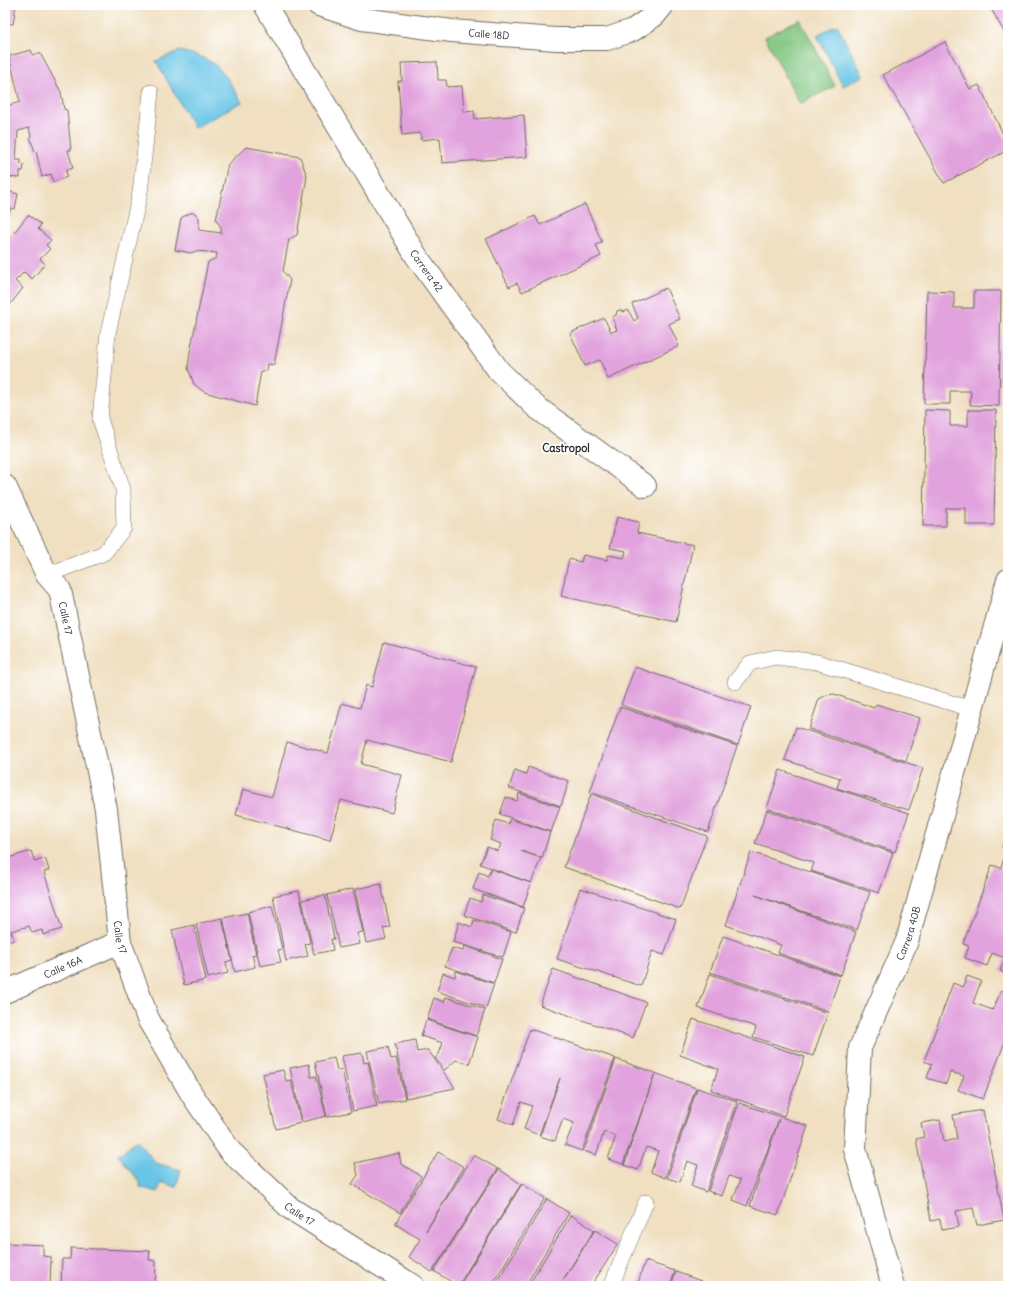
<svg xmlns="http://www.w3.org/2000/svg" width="1013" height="1291" font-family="Delius,sans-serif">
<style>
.green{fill:#80c580;stroke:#567856}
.water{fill:#68c5e6;stroke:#4a7888}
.building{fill:#e1a2dd}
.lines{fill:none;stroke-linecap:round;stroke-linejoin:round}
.service-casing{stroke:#706a5f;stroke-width:16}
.minor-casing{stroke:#706a5f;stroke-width:24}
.service{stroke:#fff;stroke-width:15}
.minor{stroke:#fff;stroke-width:22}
.labels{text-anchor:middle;stroke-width:3.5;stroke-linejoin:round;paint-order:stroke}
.street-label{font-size:10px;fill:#2b2b2b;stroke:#fff}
.neighbourhood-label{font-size:11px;font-weight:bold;fill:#2b2b2b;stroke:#fff}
</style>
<rect width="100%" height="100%" fill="#fff"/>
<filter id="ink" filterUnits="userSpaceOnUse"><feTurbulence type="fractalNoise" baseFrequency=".025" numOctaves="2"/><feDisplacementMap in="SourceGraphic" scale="8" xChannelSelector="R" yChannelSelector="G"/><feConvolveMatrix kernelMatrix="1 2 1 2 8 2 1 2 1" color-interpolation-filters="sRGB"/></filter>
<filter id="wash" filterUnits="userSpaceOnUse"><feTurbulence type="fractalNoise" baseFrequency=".012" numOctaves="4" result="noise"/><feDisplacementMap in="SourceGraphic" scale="16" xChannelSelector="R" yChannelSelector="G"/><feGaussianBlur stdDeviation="0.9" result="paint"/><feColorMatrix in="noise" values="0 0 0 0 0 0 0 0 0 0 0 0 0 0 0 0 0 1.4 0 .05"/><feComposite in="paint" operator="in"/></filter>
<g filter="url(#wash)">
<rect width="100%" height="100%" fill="#f0dfc0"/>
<!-- green -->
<path class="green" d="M800,19l35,67 -35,18 -35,-67z"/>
<!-- water -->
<g class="water">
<path d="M837,25l26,51 -20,10 -26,-51z"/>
<path d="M179,51c40,8 43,19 63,51l-48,26 -38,-67z"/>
<path d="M137,1140l19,23 25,7 -5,17 -15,-5 -3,10 -18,-5v-5l-22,-27z"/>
</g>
<g id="blocks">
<!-- building -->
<g class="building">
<path d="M5,5h11l-3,19 -8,-1z"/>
<path d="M989,5h19v34z"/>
<path d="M945,42l25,47 9,-4 29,59v6l-64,33 -61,-108z"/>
<path d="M31,50l2,5 7,-2 21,39 3,17 3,1 4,40h-3l5,18 -7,2 1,7 -14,5 -2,-8 -9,3 -6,-26 -1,1 -5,-15 1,-1 -2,-8 -11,3 -2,29h5v4l3,1 -1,6h-3v7l-15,-1v-79l5,7 10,-3 -11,-46z"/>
<path d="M437,62l1,18h8l1,7 15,-1 2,26 10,-1 1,8 49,-4 3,42 -85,6 -2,-25 -19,2v-7l-19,2 -4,-54h4l-1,-18z"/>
<path d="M246,147l54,10 7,19 -10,59 -8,4 -6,32 7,9 -16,85 -6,-1 -1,7h-6l-6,35 -51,-14 -10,-8 -6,-16 2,-16 18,-90 8,-4 1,-5 -21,-2 -5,2 -16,-3 6,-32 9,-5h5l4,5v12l22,3v-6l-5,-7 12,-56z"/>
<path d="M5,190l13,4 -3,15 -4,-1 -2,6 -4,-1z"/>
<path d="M585,204l17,38 -6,3 5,11 -79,36 -5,-9 -8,4 -23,-48 49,-23 5,9z"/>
<path d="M28,215l13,9 -3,5 13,11 -5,5 4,4 -10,10 5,5 -13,15 -8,-7 -9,9 8,7 -14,18 -4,-3v-59z"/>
<path d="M666,288l14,31 -11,5 10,22 -71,33 -8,-19 -15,6 -15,-33 34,-15 7,14 6,-2 -5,-13 4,-2 1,-4 3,-1 3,2 5,-2 6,11 4,-3 -6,-14z"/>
<path d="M927,291l27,1v16h20v-17h27l-2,115 -29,-1 1,-14h-21v13h-26z"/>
<path d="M925,410l25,1v15h18v-16h28l-2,115h-28v-17h-20v18h-23z"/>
<path d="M617,517l22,5 -2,11 56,12 -17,77 -115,-26 8,-37 12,3 2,-7 24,5 1,-5 16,3 2,-7 -16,-3z"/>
<path d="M5,637l4,1 -3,16h-1z"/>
<path d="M384,642l92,25 -25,95 -84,-22 -6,24 41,11 -10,38 -51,-13 -11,40 -94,-25 7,-26 29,8 15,-55 41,11 14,-50 18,5 6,-23 6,2z"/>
<path d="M635,667l116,40 -13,38 -117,-40z"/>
<path d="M834,694l40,14 2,-4 44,14 -14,43 -97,-32 10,-30 8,-4z"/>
<path d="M620,707l117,39 -29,86 -118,-40z"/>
<path d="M796,727l127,41 -14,42 -72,-22 3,-10 -55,-18z"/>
<path d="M528,767l41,14 -8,25 -52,-18 6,-18 11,4z"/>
<path d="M780,770l129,43 -14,39 -128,-44z"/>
<path d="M519,793l41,14 -9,25 -51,-18 6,-17 11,4z"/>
<path d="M591,794l116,42 -27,73 -116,-42z"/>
<path d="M767,810l126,43 -14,40 -68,-22 3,-8 -59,-20z"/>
<path d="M510,819l40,13 -8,26 -21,-7 20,7 -10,25 -51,-19 7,-17 11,4 3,-7 -11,-4 6,-20 12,4z"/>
<path d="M1008,828v21l-6,-1z"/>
<path d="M31,851l4,11 10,-4 4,12 -5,2 18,57 -19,6 -1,-5 -10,3 -3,-7 -18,5 3,9 -9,3v-84z"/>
<path d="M751,852l119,40 -13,38 -102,-35 101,37 -15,43 -63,-22 3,-8 -55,-20z"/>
<path d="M1004,857l4,1v116l-8,-3 5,-13 -13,-5 -5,13 -22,-8 4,-12 -6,-2 29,-79 9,3z"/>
<path d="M491,869l40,14 -8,24 -50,-18 6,-17 9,4z"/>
<path d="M381,884l9,43 -7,1 3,11 -20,4 -11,-54z"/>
<path d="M580,888l96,31 -12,36 -12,-4 -11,35 -84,-27z"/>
<path d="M353,889l10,43 -6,1 3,11 -21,4 -12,-53z"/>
<path d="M299,891l11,52 -5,1 3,12 -22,5 -13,-65z"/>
<path d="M325,895l9,44h-3l2,11 -19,4 -12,-54z"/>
<path d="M483,895l41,13 -8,24 -52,-17 6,-17 11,4z"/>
<path d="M272,906l10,43 -4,1 3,12 -21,4 -12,-54z"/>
<path d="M247,913l9,41 -4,1 3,12 -20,5 -12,-54z"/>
<path d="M222,918l10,42 -6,2 2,11 -20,5 -12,-54z"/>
<path d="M474,920l37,12 -8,25 -50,-15 6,-20 13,5z"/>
<path d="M194,925l12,55 -22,5 -12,-55z"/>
<path d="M723,936l117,40 -12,35 -118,-39z"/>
<path d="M465,946l37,13 -8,24 -49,-17 7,-18 11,3z"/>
<path d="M553,969l93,33 -13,36 -93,-33z"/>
<path d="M456,971l38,13 -8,24 -49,-17 6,-18 12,4z"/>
<path d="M710,974l118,39 -15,43 -60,-19 3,-10 -58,-19z"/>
<path d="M967,976l14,5 -8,22 20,7 8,-20 7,3v41l-25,65 -25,-9 6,-14 -14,-4 -4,12 -19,-6 5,-14 -8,-3 29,-78 10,4z"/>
<path d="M446,997l39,13 -9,26 -49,-17 7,-21 10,4z"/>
<path d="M693,1019l112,38 -21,59 -73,-26 7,-21 -38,-14z"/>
<path d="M426,1020l52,17 -9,27 -13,-4 -11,10 -10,-12 4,-4 4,-11 -22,-7z"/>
<path d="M530,1029l85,29 -33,93 -17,-6 9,-22 -11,-4 -8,22 -15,-5 20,-58 -21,57 -15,-6 8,-23 -11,-4 -8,23 -15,-6z"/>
<path d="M415,1040l2,12 11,-2 27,38 -49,10 -11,-54z"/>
<path d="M388,1047l3,12 5,-1 9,41 -26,5 -12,-53z"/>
<path d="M362,1053l2,10 4,-1 9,44 -24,5 -11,-55z"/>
<path d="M334,1058l3,12 5,-1 9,43 -24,5 -12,-55z"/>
<path d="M616,1059l39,14 -32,91 -15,-5 8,-23 -12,-4 -8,23 -12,-4z"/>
<path d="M309,1064l2,13 5,-1 10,40 -24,6 -12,-54z"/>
<path d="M283,1070l3,11 5,-1 10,43 -25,6 -13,-55z"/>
<path d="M655,1073l41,15 -31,90 -14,-6 7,-21 -12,-4 -8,23 -14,-5z"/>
<path d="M697,1088l40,13 -31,91 -15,-6 7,-21 -11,-4 -7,21 -13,-4z"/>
<path d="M739,1103l69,23 -30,89 -28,-9 29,-87 -32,87 -14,-6 7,-20 -11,-4 -7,20 -14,-5z"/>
<path d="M983,1110l21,110 -27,5 -4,-17 -17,3 3,16 -17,3 -2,-11 -9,2 -15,-82 8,-2 -3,-14 19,-3 4,22 13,-3 -4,-24z"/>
<path d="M438,1152l26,15 -38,64 48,-76 24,14 -66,103 -23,-15 11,-18 -25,-15z"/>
<path d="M399,1153l2,11 20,12 -21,37 -48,-29 6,-9 -3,-12z"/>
<path d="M499,1169l22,15 -63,102 -24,-15z"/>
<path d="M522,1184l23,14 -54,88h-32z"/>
<path d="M547,1199l22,14 -44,73h-31z"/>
<path d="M571,1215l23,15 -31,50 32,-50 23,14 -27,42h-63z"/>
<path d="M5,1243l38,2v11l8,1 -1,29h-45z"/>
<path d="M71,1248l79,3 -1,9 7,1 -1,25h-94l1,-27h8z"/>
<path d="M645,1261l30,10 -5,15h-33z"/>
<path d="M676,1272l25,9 -2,5h-28z"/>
<path d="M703,1282l12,4h-14z"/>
</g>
</g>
</g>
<g filter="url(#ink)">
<use href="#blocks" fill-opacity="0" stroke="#706a5f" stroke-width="1"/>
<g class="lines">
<!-- service casing -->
<g class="service-casing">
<g id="service">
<path d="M47,575l57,-22 20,-25 -1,-39 -23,-70 8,-86 32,-140 11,-101"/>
<path d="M735,682l15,-19 26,-6 41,5 154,47"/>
<path d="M611,1286l35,-84"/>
</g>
</g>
<!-- minor casing -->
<g class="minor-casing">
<g id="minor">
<path id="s1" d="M265,5l152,252 82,114 37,36 109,79"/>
<path id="s2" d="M319,5l43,14 90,12 104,8h51l26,-9 22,-15 8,-10"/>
<path id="s3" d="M5,486l42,89 13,15 46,219 14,133 28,77 43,74 39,58 60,57 123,78"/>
<path id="s4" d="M5,992l115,-50"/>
<path id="s5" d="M893,1286l-38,-137 5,-101 47,-107 101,-361"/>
</g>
</g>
<!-- service -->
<use href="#service" class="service"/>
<!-- minor -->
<use href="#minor" class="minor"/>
</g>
</g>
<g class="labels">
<!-- street labels -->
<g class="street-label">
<text dy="4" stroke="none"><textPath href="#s2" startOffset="173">Calle 18D</textPath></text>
<text dy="4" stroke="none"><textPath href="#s1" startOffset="311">Carrera 42</textPath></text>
<text dy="4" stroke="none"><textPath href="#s3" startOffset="147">Calle 17</textPath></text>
<text dy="4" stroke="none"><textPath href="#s5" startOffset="368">Carrera 40B</textPath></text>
<text dy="4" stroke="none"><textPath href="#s3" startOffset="471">Calle 17</textPath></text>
<text dy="4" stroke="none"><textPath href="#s4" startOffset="63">Calle 16A</textPath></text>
<text dy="4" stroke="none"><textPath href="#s3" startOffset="807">Calle 17</textPath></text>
</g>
<!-- neighbourhood labels -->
<g class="neighbourhood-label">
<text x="566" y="452">Castropol</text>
</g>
</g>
<!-- margin -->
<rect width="1013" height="1291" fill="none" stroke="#fff" stroke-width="20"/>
</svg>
